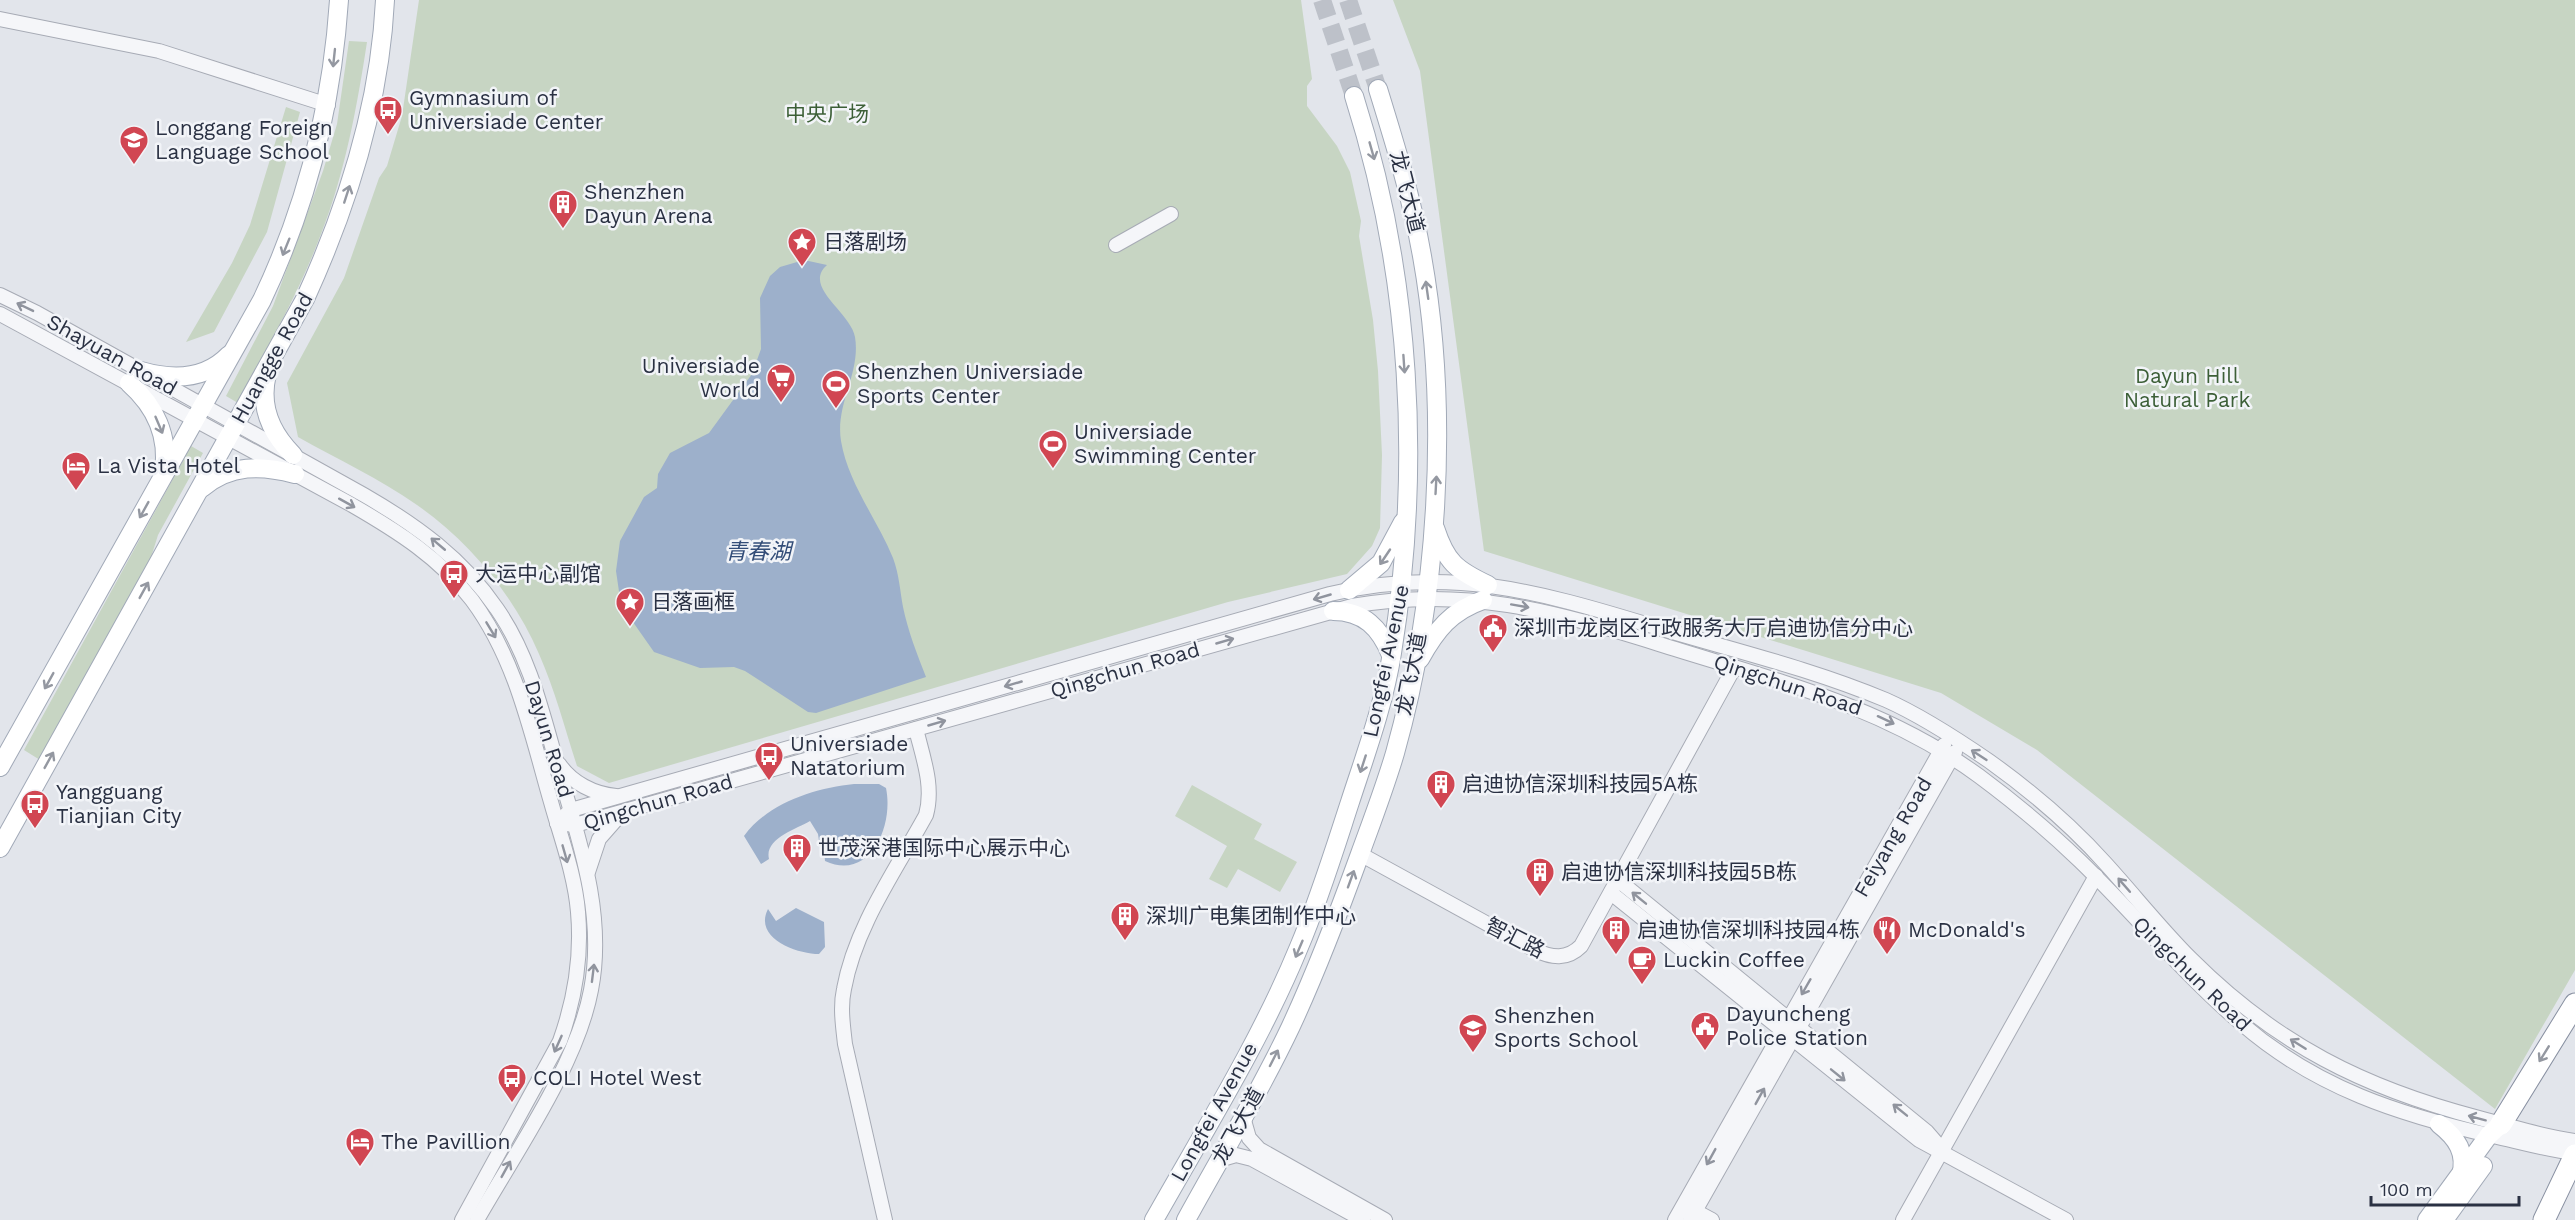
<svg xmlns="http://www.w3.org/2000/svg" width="2575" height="1220" font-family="'Work Sans','Noto Sans SC',sans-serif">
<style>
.green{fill:#c7d5c3}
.water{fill:#9db0cb}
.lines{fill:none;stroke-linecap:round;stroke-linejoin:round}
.major-tunnel{stroke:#bdc1c9;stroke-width:18;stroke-dasharray:18 9;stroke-linecap:butt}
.minor-casing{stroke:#a7abb5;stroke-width:16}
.major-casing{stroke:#a1a9b7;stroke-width:20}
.highway-casing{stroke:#8991a2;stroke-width:23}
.minor{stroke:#f5f6f9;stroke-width:14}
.major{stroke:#fff;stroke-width:18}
.highway{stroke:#fff;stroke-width:21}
.oneway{stroke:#9498a1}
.oneway2{stroke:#90949e}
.labels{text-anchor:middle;stroke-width:5;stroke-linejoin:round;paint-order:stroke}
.poi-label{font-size:21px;fill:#2a3143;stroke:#f2f4f8;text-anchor:start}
.park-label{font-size:21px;fill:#3c5f37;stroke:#f2f4f8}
.street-label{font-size:21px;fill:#2a3143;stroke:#f2f4f8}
.water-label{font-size:22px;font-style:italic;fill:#334d78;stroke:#f2f4f8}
</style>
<rect width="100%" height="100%" fill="#e2e5eb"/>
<!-- green -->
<g class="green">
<path d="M419,0h882l11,79 -5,7v20l30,40 13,26 11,49 -2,15 14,84 5,51 4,84 -2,73 -8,18 -25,28 -119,28 -619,181 -32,-17c-12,-37 -22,-76 -38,-112 -25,-58 -70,-113 -122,-149 -37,-26 -80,-46 -119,-68l-11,-54 57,-105 35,-100 8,-12 15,-50z"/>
<path d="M1393,0h1182v970l-80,139 -458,-359 -96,-57 -457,-142 -64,-480z"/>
<path d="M349,41l18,1c-10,65 -22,131 -46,192 -22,59 -54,114 -83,169l-12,-7 47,-90 50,-135 14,-47z"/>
<path d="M286,107l14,5 -33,120 -53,100 -28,10 46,-79 18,-38z"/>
<path d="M191,446l12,7 -45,82 -10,32 -108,193 -16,-10z"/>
<path d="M1192,785l70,39 -8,15 43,23 -17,30 -42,-23 -11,19 -18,-9 18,-33 -52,-30z"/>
</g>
<!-- water -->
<g class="water">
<path d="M804,260l23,5c-25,22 24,47 28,72 6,36 -20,67 -14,104 7,42 36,78 52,117 6,16 7,32 10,49 5,24 14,47 23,70l-110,36 -8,-1 -63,-41 -11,-4 -34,1 -46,-16 -33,-47 -5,-34 4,-30 24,-44 13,-9 1,-14 12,-21 39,-20 43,-59 9,-25 -1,-51 10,-22 10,-9z"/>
<path d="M854,784h25l7,4c8,38 -16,94 -61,73l-2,-20h-4l-1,-7 -8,-13c-14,8 -46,18 -41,38l-8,5 -17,-28c24,-33 71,-48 110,-52z"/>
<path d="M796,908l28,14 1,25 -6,7c-22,0 -66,-16 -51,-45l8,12z"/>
</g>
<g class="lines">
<!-- major-tunnel -->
<g class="major-tunnel">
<path d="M1322,0l32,96"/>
<path d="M1348,0l30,89"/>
</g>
<!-- minor casing -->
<g class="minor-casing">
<g id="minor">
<path d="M0,19l159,32 169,54"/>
<path d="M1116,245l55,-31"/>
<path d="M0,295l37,18 327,182c52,30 99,64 133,114 32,46 45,102 60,155 21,73 49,149 34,226 -14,75 -76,163 -114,230"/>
<path d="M0,314l352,191c45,26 88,53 120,95 44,59 59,133 79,202 10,36 24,73 27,110 4,45 -3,87 -18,129l-98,179"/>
<path d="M559,764c13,19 35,30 57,32"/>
<path d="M557,823l14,-13 759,-216c118,-28 207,-3 319,31 79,24 161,43 237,75 36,16 71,39 103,61 42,30 83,65 117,103 29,32 55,65 85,95 85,85 173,129 288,159 32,8 63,19 96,23"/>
<path d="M557,823l18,2 777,-219c113,-20 201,5 307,38 114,36 223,61 320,132 35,26 70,55 101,85 55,53 103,113 162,163 74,64 158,91 251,112 27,6 54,14 82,17"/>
<path d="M1360,854l175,96c17,8 32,10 46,-4l153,-278"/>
<path d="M588,872l11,-33 22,-25"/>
<path d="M1618,880l309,252 13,15"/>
<path d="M1611,893l308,247 147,80"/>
<path d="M1243,1117l6,21 10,11 126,71"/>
<path d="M1219,1160l17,-5 16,4 111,61"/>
<path d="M1695,1211l17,9"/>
<path d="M885,1220l-40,-176c-2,-18 -5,-37 -1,-55 11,-62 52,-119 82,-174 8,-29 -3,-57 -10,-86"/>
<path d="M1675,1220l269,-475"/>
<path d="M1690,1220l265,-468"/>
<path d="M1903,1220l193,-344"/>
</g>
</g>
<!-- major casing -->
<g class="major-casing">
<g id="major">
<path d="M141,371c31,9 64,9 88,-16"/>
<path d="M267,374c-8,32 4,59 26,81"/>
<path d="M129,383c26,23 40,53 35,88"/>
<path d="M202,488c28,-24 60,-23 93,-14"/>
<path d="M1435,528c11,34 21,42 53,57"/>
<path d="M1349,590l32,-27 22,-41"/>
<path d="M1333,611c31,0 47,17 58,44"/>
<path d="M1420,659c16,-29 31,-48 63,-59"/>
<path d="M0,767l262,-467c46,-97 70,-194 77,-300"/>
<path d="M0,848l305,-549c43,-94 75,-195 80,-299"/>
<path d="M2439,1124c18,14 28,29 22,52"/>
<path d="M1154,1220c50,-89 106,-178 145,-273 20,-47 35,-96 51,-145 16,-49 34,-98 42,-149 30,-185 19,-378 -38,-557"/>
<path d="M1186,1220c35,-64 74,-128 105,-194 26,-56 48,-114 69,-172 12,-33 25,-67 35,-101 43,-153 55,-340 27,-497 -10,-57 -27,-112 -44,-167"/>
<path d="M2427,1220l62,-85 12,-11"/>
<path d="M2444,1220l39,-54"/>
</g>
</g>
<!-- highway casing -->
<g class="highway-casing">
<g id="highway">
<path d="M2501,1124l74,-120"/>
<path d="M2544,1220l31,-65"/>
</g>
</g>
<!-- minor -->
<use href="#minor" class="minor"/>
<!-- major -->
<use href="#major" class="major"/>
<!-- highway -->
<use href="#highway" class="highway"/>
</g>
<!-- one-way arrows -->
<defs><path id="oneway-shaft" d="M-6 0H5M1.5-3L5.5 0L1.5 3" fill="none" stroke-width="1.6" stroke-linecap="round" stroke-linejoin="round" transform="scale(1.5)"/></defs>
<g class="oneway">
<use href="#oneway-shaft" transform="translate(334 58) rotate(96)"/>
<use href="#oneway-shaft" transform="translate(1372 151) rotate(74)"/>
<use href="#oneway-shaft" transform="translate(347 194) rotate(-72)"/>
<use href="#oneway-shaft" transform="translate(286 247) rotate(112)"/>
<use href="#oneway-shaft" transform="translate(1427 290) rotate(-98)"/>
<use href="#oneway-shaft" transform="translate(1404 364) rotate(86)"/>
<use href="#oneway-shaft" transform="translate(159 425) rotate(67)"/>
<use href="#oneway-shaft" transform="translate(1436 485) rotate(-87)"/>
<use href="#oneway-shaft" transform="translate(144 510) rotate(119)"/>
<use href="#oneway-shaft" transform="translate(1385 557) rotate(124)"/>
<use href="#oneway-shaft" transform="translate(144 590) rotate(-61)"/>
<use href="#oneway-shaft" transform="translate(49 681) rotate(119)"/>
<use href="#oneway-shaft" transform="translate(49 760) rotate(-61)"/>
<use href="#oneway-shaft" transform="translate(1363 764) rotate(108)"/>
<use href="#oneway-shaft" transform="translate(1351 879) rotate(-70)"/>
<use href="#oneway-shaft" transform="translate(1299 949) rotate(113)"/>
<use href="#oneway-shaft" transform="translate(2544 1054) rotate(122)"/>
<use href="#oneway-shaft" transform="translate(1274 1058) rotate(-63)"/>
</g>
<g class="oneway2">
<use href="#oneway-shaft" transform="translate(25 307) rotate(-154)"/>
<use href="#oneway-shaft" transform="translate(347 503) rotate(29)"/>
<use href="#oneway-shaft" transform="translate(438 544) rotate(-140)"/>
<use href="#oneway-shaft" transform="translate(1322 597) rotate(164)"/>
<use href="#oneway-shaft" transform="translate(1520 606) rotate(10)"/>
<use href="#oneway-shaft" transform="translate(491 630) rotate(59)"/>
<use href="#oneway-shaft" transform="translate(1225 641) rotate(-16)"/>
<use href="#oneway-shaft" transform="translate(1013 684) rotate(164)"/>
<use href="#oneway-shaft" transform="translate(1886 720) rotate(25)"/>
<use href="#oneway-shaft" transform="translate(937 723) rotate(-16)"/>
<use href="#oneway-shaft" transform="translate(1979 755) rotate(-147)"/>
<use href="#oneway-shaft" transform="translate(565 854) rotate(74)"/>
<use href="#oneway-shaft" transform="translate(2124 885) rotate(-131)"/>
<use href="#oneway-shaft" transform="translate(1639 898) rotate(-141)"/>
<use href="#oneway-shaft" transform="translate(593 973) rotate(-83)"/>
<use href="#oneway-shaft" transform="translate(1806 987) rotate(120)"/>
<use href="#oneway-shaft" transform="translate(558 1044) rotate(114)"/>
<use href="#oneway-shaft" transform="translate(2298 1044) rotate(-148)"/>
<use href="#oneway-shaft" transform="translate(1838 1075) rotate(39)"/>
<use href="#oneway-shaft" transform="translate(1760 1096) rotate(-61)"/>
<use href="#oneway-shaft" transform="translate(1900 1110) rotate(-141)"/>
<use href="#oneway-shaft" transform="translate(2477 1118) rotate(-165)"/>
<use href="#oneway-shaft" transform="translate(1711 1157) rotate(119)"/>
<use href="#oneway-shaft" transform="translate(506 1169) rotate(-61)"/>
</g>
<!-- icons -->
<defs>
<g id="bus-pin" transform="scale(1.5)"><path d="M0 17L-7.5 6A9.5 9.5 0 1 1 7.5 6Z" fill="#d14652" stroke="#f2f4f8"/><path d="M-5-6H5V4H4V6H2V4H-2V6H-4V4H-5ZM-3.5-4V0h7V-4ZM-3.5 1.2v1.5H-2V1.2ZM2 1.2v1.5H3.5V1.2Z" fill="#fff"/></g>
<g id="school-pin" transform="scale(1.5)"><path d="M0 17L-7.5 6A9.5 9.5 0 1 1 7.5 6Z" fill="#d14652" stroke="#f2f4f8"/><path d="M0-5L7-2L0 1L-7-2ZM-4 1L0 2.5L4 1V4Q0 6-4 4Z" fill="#fff"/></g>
<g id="building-pin" transform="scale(1.5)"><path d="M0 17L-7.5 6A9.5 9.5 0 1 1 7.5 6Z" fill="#d14652" stroke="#f2f4f8"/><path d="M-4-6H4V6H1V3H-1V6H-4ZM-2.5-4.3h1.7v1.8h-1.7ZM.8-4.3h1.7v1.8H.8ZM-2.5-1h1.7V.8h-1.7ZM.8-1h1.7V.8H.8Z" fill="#fff"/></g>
<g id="sight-pin" transform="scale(1.5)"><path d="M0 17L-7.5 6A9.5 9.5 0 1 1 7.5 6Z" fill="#d14652" stroke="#f2f4f8"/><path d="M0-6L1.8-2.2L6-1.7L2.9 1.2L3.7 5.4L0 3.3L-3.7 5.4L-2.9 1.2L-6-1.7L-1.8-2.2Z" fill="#fff"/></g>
<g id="supermarket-pin" transform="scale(1.5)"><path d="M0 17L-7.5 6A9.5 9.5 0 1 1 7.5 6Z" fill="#d14652" stroke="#f2f4f8"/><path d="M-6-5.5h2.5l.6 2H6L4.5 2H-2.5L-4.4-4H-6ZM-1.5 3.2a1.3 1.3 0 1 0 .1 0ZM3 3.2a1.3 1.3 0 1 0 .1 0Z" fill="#fff"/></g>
<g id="stadium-pin" transform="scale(1.5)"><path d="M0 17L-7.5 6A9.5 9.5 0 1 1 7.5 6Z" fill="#d14652" stroke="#f2f4f8"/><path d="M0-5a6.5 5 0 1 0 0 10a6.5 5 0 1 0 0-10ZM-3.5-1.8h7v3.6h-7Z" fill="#fff"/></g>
<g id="hotel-pin" transform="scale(1.5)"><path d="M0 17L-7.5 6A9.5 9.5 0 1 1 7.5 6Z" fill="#d14652" stroke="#f2f4f8"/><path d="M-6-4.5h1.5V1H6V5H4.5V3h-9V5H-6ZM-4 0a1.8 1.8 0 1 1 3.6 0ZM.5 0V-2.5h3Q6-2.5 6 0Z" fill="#fff"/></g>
<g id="civic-pin" transform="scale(1.5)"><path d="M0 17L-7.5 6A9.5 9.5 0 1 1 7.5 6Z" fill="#d14652" stroke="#f2f4f8"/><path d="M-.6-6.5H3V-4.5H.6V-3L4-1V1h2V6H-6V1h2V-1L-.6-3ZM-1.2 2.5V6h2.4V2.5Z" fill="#fff"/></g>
<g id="restaurant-pin" transform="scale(1.5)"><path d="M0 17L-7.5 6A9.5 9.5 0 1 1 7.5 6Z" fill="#d14652" stroke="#f2f4f8"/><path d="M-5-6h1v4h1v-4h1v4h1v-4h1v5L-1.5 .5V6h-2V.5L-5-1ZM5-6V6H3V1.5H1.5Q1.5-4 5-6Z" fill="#fff"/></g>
<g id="cafe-pin" transform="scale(1.5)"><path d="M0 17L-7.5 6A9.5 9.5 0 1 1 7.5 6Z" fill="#d14652" stroke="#f2f4f8"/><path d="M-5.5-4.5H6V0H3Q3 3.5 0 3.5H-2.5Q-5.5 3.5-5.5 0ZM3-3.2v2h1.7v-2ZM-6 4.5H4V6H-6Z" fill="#fff"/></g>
</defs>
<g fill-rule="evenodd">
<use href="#bus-pin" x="388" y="110"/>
<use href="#school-pin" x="134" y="140"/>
<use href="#building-pin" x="563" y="204"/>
<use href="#sight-pin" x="802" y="242"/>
<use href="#supermarket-pin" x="781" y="378"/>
<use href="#stadium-pin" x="836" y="384"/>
<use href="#stadium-pin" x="1053" y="444"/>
<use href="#hotel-pin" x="76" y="466"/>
<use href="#bus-pin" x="454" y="574"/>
<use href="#sight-pin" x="630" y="602"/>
<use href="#civic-pin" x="1493" y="628"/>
<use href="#bus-pin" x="769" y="756"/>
<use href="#building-pin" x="1441" y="784"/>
<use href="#bus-pin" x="35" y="804"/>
<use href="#building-pin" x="797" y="848"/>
<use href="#building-pin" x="1540" y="872"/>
<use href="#building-pin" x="1125" y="916"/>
<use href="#building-pin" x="1616" y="930"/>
<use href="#restaurant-pin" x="1887" y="930"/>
<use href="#cafe-pin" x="1642" y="960"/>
<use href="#civic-pin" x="1705" y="1026"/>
<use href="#school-pin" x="1473" y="1028"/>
<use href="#bus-pin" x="512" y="1078"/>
<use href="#hotel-pin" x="360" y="1142"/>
</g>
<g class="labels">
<!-- poi labels -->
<g class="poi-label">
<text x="409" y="105">Gymnasium of<tspan x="409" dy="24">Universiade Center</tspan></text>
<text x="155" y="135">Longgang Foreign<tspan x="155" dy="24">Language School</tspan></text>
<text x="584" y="199">Shenzhen<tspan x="584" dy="24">Dayun Arena</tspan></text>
<text x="823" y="249">日落剧场</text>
<text x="760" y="373" text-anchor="end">Universiade<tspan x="760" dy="24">World</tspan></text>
<text x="857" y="379">Shenzhen Universiade<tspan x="857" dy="24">Sports Center</tspan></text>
<text x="1074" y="439">Universiade<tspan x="1074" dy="24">Swimming Center</tspan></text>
<text x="97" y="473">La Vista Hotel</text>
<text x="475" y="581">大运中心副馆</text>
<text x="651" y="609">日落画框</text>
<text x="1514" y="635">深圳市龙岗区行政服务大厅启迪协信分中心</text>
<text x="790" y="751">Universiade<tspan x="790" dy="24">Natatorium</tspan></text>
<text x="1462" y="791">启迪协信深圳科技园5A栋</text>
<text x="56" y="799">Yangguang<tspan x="56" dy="24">Tianjian City</tspan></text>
<text x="818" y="855">世茂深港国际中心展示中心</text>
<text x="1561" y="879">启迪协信深圳科技园5B栋</text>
<text x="1146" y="923">深圳广电集团制作中心</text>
<text x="1637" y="937">启迪协信深圳科技园4栋</text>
<text x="1908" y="937">McDonald's</text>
<text x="1663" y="967">Luckin Coffee</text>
<text x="1726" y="1021">Dayuncheng<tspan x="1726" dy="24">Police Station</tspan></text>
<text x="1494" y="1023">Shenzhen<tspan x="1494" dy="24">Sports School</tspan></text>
<text x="533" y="1085">COLI Hotel West</text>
<text x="381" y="1149">The Pavillion</text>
</g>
<!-- park labels -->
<g class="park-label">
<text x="827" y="121">中央广场</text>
<text x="2187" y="383">Dayun Hill<tspan x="2187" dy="24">Natural Park</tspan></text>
</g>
<!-- street labels -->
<g class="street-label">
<text transform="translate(1407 192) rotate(76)" y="7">龙飞大道</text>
<text transform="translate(112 355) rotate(29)" y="7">Shayuan Road</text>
<text transform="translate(272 358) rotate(-61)" y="7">Huangge Road</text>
<text transform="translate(1386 661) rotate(-78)" y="7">Longfei Avenue</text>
<text transform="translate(1125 670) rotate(-16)" y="7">Qingchun Road</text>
<text transform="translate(1411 674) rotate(-79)" y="7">龙飞大道</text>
<text transform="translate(1788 685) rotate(18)" y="7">Qingchun Road</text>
<text transform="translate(549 739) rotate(73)" y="7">Dayun Road</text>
<text transform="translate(658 802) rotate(-16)" y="7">Qingchun Road</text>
<text transform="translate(1893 837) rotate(-60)" y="7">Feiyang Road</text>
<text transform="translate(1515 938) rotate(27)" y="7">智汇路</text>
<text transform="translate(2192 974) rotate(44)" y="7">Qingchun Road</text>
<text transform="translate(1214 1112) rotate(-61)" y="7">Longfei Avenue</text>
<text transform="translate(1238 1126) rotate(-61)" y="7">龙飞大道</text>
</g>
<!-- water labels -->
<g class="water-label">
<text x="758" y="559">青春湖</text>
</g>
</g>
<!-- scale -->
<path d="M2371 1196v9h148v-9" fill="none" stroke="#2a3143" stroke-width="3"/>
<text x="2380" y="1196" font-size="18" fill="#2a3143" stroke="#f2f4f8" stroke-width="4.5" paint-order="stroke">100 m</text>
</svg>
